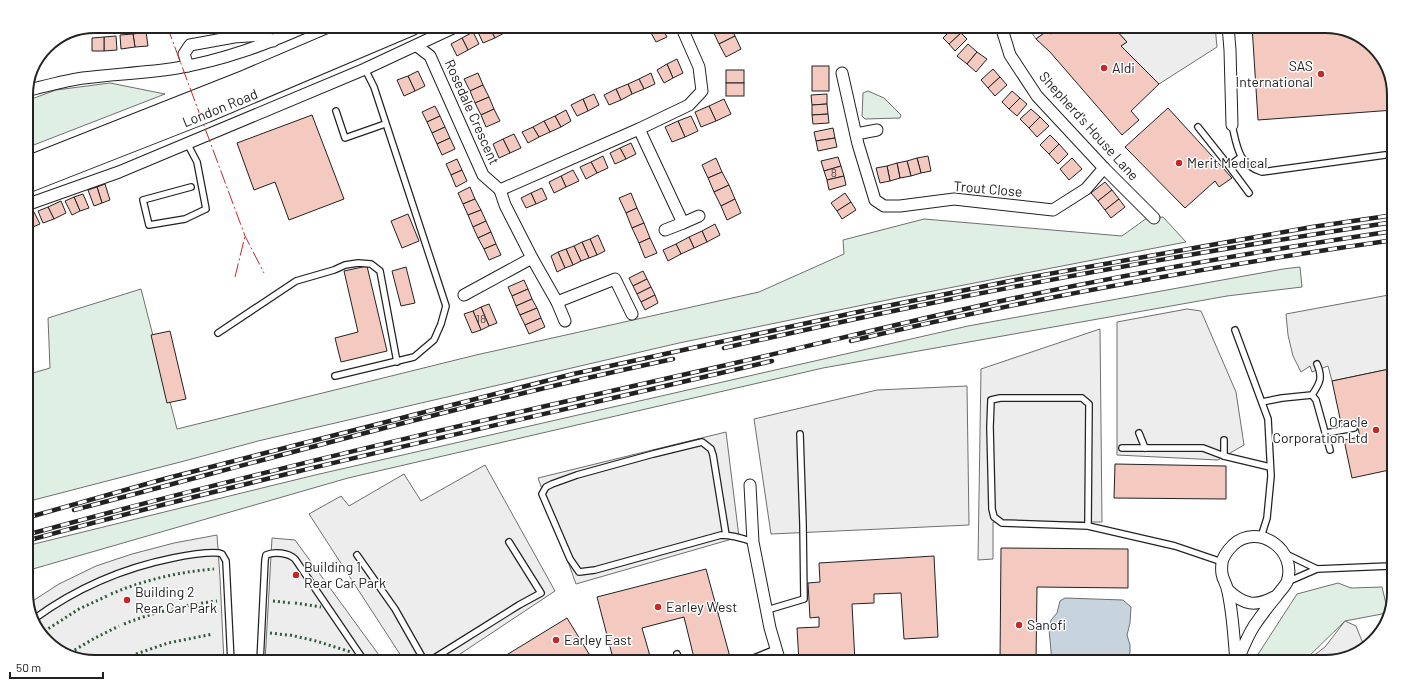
<svg xmlns="http://www.w3.org/2000/svg" width="1420" height="688" font-family="Barlow,sans-serif">
<style>
.green{fill:#e0efe3;stroke:#6f6f6f}
.parking{fill:#ededed;stroke:#6f6f6f}
.water{fill:#c7d3dd;stroke:#6f6f6f}
.building{fill:#f3c9c0;stroke:#222}
.lines{fill:none;stroke-linecap:round;stroke-linejoin:round}
.service-casing{stroke:#222;stroke-width:8}
.minor-casing{stroke:#222;stroke-width:13}
.primary-casing{stroke:#222;stroke-width:20}
.service{stroke:#fff;stroke-width:5.5}
.minor{stroke:#fff;stroke-width:11}
.primary{stroke:#fff;stroke-width:18}
.rail-casing{stroke:#222;stroke-width:4.5}
.rail{stroke:#fff;stroke-width:3;stroke-dasharray:9;stroke-linecap:butt}
.hedge{stroke:#2f5e38;stroke-width:3;stroke-dasharray:2 3;stroke-linecap:butt}
.power{stroke:#c62828;stroke-width:1;stroke-dasharray:14 3 2 3;stroke-linecap:butt}
.poi-dot{fill:#c62828;stroke:#fff;stroke-width:1.5}
.labels{text-anchor:middle;stroke-width:3;stroke-linejoin:round;paint-order:stroke}
.number-label{font-size:12px;fill:#564c4a}
.poi-label{font-size:14px;fill:#222;stroke:#fff;text-anchor:start}
.street-label{font-size:14px;fill:#222;stroke:#fff}
.rim{fill:none;stroke:#222;stroke-width:2}
</style>
<rect width="100%" height="100%" fill="#fff"/>
<!-- green -->
<g class="green">
<path d="M110,83l55,11 -139,54v-47l30,-11z"/>
<path d="M868,91l16,7 17,17 -1,3 -35,1 -3,-3 1,-23z"/>
<path d="M1163,217l23,25 -289,56 -218,45 -421,98 -70,19 -162,42v-127l24,-7 -2,-50 93,-29 36,140 299,-74 283,-63 85,-38 -1,-14 81,-21 198,17 25,-18z"/>
<path d="M1300,267l2,20 -75,9 -404,72 -475,110 -322,93v-25l289,-71 653,-149 315,-57z"/>
<path d="M1338,583l13,5 31,-1 5,21 -5,6 -37,7 -42,41h-50l44,-68z"/>
</g>
<!-- parking -->
<g class="parking">
<path d="M1027,26h33l-9,8 -4,-3 -11,8z"/>
<path d="M1112,26h103l2,21 -58,37 -38,-38 6,-4z"/>
<path d="M1394,294v74l-62,13 -4,-15 -16,6 -2,-6 -9,6 -8,-16 -5,-21 -2,-21z"/>
<path d="M1187,309l14,2 35,81 8,53 -26,15 -101,-5v-133z"/>
<path d="M1100,329l2,193h-109v37l-15,1 3,-191z"/>
<path d="M967,386l2,139 -198,9 -17,-115 123,-29z"/>
<path d="M726,432l13,105 -163,47 -38,-106z"/>
<path d="M485,465l70,126 -107,71h-43l-96,-148 32,-18 8,10 55,-32 17,27z"/>
<path d="M217,535l3,43 4,84h-129l-30,-7 -27,-24 -10,-27 31,-20 37,-18 36,-12 42,-11z"/>
<path d="M272,538l23,2 89,122h-119z"/>
<path d="M1345,621l11,5 6,15 4,5 -3,4 -38,12h-20l20,-15z"/>
</g>
<!-- water -->
<g class="water">
<path d="M1065,598l58,2 8,7 -1,16 -3,12 3,10v8l-6,9h-72l-3,-33 2,-9 6,-7 3,-12z"/>
<path d="M655,657l15,5h-36l8,-3z"/>
</g>
<!-- building -->
<g class="building">
<path d="M491,26h12l3,6 -11,6 -6,-11z"/>
<path d="M503,26h14v1l-11,5z"/>
<path d="M648,26h12l-10,5z"/>
<path d="M661,26l6,11 -11,5 -6,-11z"/>
<path d="M723,26h7l5,10 -16,8 -6,-13z"/>
<path d="M933,26h7l-4,4z"/>
<path d="M955,26l6,7 -12,11 -6,-6z"/>
<path d="M1060,26h52l15,16 -6,4 38,38 -28,27 8,9 -17,15 -72,-83 -14,-13 11,-8 4,3z"/>
<path d="M1252,26h27v4l47,-4 29,7 27,24 12,34v19l-136,10z"/>
<path d="M489,27l6,11 -12,5 -5,-11z"/>
<path d="M146,32l2,14 -13,1 -2,-13z"/>
<path d="M473,32l6,12 -11,6 -6,-12z"/>
<path d="M961,33l6,6 -12,12 -6,-7z"/>
<path d="M133,34l2,13 -14,2 -1,-14z"/>
<path d="M116,36l1,14 -13,1v-14z"/>
<path d="M735,36l6,13 -15,8 -7,-13z"/>
<path d="M104,37v14h-12v-13z"/>
<path d="M462,38l6,12 -11,6 -6,-12z"/>
<path d="M968,44l9,8 -10,12 -10,-8z"/>
<path d="M977,52l10,7 -11,13 -9,-8z"/>
<path d="M677,59l6,14 -10,5 -6,-14z"/>
<path d="M667,64l6,14 -9,5 -7,-13z"/>
<rect x="812" y="66" width="17" height="25"/>
<path d="M993,69l7,8 -12,11 -7,-8z"/>
<rect x="726" y="70" width="18" height="13"/>
<path d="M418,71l7,15 -10,5 -7,-15z"/>
<path d="M478,73l5,12 -13,6 -6,-12z"/>
<path d="M651,73l4,11 -11,5 -5,-10z"/>
<path d="M408,76l7,15 -11,5 -7,-16z"/>
<path d="M1000,77l7,8 -12,11 -7,-8z"/>
<path d="M639,79l5,10 -12,5 -4,-10z"/>
<rect x="726" y="83" width="18" height="13"/>
<path d="M628,84l4,10 -11,6 -5,-11z"/>
<path d="M483,85l6,12 -14,6 -5,-12z"/>
<path d="M616,89l5,11 -12,5 -5,-10z"/>
<path d="M1012,91l8,7 -11,11 -7,-7z"/>
<path d="M594,94l5,11 -11,6 -5,-12z"/>
<path d="M827,94v10l-15,1 -1,-10z"/>
<path d="M489,97l5,12 -13,6 -6,-12z"/>
<path d="M1020,98l7,6 -10,12 -8,-7z"/>
<path d="M583,99l5,12 -11,5 -6,-11z"/>
<path d="M724,99l7,15 -15,7 -7,-15z"/>
<path d="M827,104l1,10 -16,1v-10z"/>
<path d="M435,106l5,10 -13,6 -5,-10z"/>
<path d="M709,106l7,15 -15,6 -6,-15z"/>
<path d="M1168,108l64,70 -13,9 -4,-6 -30,27 -60,-61z"/>
<path d="M494,109l6,12 -14,6 -5,-12z"/>
<path d="M1031,109l9,8 -11,11 -9,-9z"/>
<path d="M566,110l5,11 -10,6 -6,-11z"/>
<path d="M828,114l1,9 -16,1 -1,-9z"/>
<path d="M312,115l32,84 -55,21 -14,-38 -21,8 -17,-47z"/>
<path d="M440,116l5,11 -13,6 -5,-11z"/>
<path d="M555,116l6,11 -11,5 -6,-11z"/>
<path d="M691,116l7,15 -13,6 -7,-16z"/>
<path d="M1040,117l9,9 -12,11 -8,-9z"/>
<path d="M544,121l6,11 -11,5 -6,-10z"/>
<path d="M678,121l7,16 -13,5 -7,-15z"/>
<path d="M445,127l5,11 -13,6 -5,-11z"/>
<path d="M533,127l6,10 -11,6 -6,-11z"/>
<path d="M833,128l2,10 -19,3 -2,-9z"/>
<path d="M514,134l7,14 -11,5 -7,-14z"/>
<path d="M1050,135l9,9 -10,10 -9,-9z"/>
<path d="M450,138l5,11 -13,6 -5,-11z"/>
<path d="M835,138l2,9 -19,4 -2,-10z"/>
<path d="M503,139l7,14 -11,5 -6,-14z"/>
<path d="M631,143l5,11 -10,5 -6,-11z"/>
<path d="M1059,144l9,10 -10,10 -9,-10z"/>
<path d="M620,148l6,11 -11,5 -5,-11z"/>
<path d="M603,156l5,12 -11,5 -6,-11z"/>
<path d="M928,156l3,15 -10,2 -4,-15z"/>
<path d="M838,157l3,9 -17,5 -3,-10z"/>
<path d="M716,158l6,14 -14,6 -6,-13z"/>
<path d="M917,158l4,15 -10,3 -4,-15z"/>
<path d="M1072,158l10,11 -13,11 -9,-11z"/>
<path d="M457,159l5,11 -11,5 -5,-11z"/>
<path d="M907,161l4,15 -11,2 -3,-15z"/>
<path d="M591,162l6,11 -11,6 -6,-12z"/>
<path d="M897,163l3,15 -10,3 -3,-15z"/>
<path d="M841,166l3,10 -17,4 -3,-9z"/>
<path d="M887,166l3,15 -10,2 -4,-15z"/>
<path d="M462,170l5,11 -11,6 -5,-12z"/>
<path d="M573,170l6,11 -13,6 -5,-11z"/>
<path d="M722,172l7,13 -15,7 -6,-14z"/>
<path d="M561,176l5,11 -12,6 -5,-11z"/>
<path d="M844,176l2,9 -17,5 -2,-10z"/>
<path d="M1105,182l7,8 -14,11 -7,-8z"/>
<path d="M105,184l5,16 -8,3 -5,-16z"/>
<path d="M729,185l6,14 -14,7 -7,-14z"/>
<path d="M97,187l5,16 -8,3 -6,-16z"/>
<path d="M470,187l5,12 -12,5 -5,-11z"/>
<path d="M542,188l5,11 -11,5 -5,-11z"/>
<path d="M1112,190l7,9 -14,11 -7,-9z"/>
<path d="M531,193l5,11 -10,4 -5,-10z"/>
<path d="M631,193l6,15 -11,5 -7,-15z"/>
<path d="M845,193l6,9 -14,9 -6,-8z"/>
<path d="M83,194l6,14 -9,3 -6,-14z"/>
<path d="M74,197l6,14 -8,4 -7,-14z"/>
<path d="M475,199l6,11 -13,5 -5,-11z"/>
<path d="M735,199l6,14 -14,7 -6,-14z"/>
<path d="M1119,199l6,8 -14,11 -6,-8z"/>
<path d="M61,201l5,12 -12,6 -6,-12z"/>
<path d="M851,202l5,8 -14,9 -5,-8z"/>
<path d="M48,207l6,12 -11,4 -5,-12z"/>
<path d="M637,208l7,15 -12,5 -6,-15z"/>
<path d="M481,210l5,11 -13,6 -5,-12z"/>
<path d="M34,212l6,12 -12,5 -2,-5v-8z"/>
<path d="M408,214l11,27 -17,7 -11,-27z"/>
<path d="M486,221l5,11 -13,6 -5,-11z"/>
<path d="M644,223l6,15 -11,5 -7,-15z"/>
<path d="M715,224l5,11 -13,7 -5,-11z"/>
<path d="M702,231l5,11 -13,6 -5,-11z"/>
<path d="M491,232l5,12 -12,5 -6,-11z"/>
<path d="M598,235l7,16 -8,4 -7,-16z"/>
<path d="M689,237l5,11 -13,6 -5,-10z"/>
<path d="M650,238l7,15 -12,5 -6,-15z"/>
<path d="M590,239l7,16 -8,3 -7,-16z"/>
<path d="M582,242l7,16 -8,3 -7,-15z"/>
<path d="M496,244l5,11 -12,5 -5,-11z"/>
<path d="M676,244l5,10 -13,7 -5,-11z"/>
<path d="M574,246l7,15 -8,4 -7,-16z"/>
<path d="M566,249l7,16 -8,3 -7,-16z"/>
<path d="M558,252l7,16 -8,4 -6,-16z"/>
<path d="M367,266l20,85 -46,11 -6,-24 23,-6 -14,-61z"/>
<path d="M406,267l9,36 -14,3 -9,-35z"/>
<path d="M643,271l4,8 -14,7 -4,-8z"/>
<path d="M647,279l4,8 -14,7 -4,-8z"/>
<path d="M524,280l4,9 -16,7 -4,-9z"/>
<path d="M651,287l4,8 -14,7 -4,-8z"/>
<path d="M528,289l4,10 -16,7 -4,-10z"/>
<path d="M655,295l3,8 -13,7 -4,-8z"/>
<path d="M532,299l5,9 -17,7 -4,-9z"/>
<path d="M489,304l8,19 -8,3 -8,-19z"/>
<path d="M481,307l8,19 -8,4 -8,-19z"/>
<path d="M537,308l4,10 -16,7 -5,-10z"/>
<path d="M473,311l8,19 -9,3 -8,-19z"/>
<path d="M541,318l4,9 -16,7 -4,-9z"/>
<path d="M170,331l16,68 -19,4 -16,-68z"/>
<path d="M1394,368v101l-42,9 -8,-38 16,-3 -4,-18 -15,4 -9,-42z"/>
<path d="M1115,464l111,2v33l-112,-1z"/>
<path d="M1001,548l127,1v39l-91,-1 -1,75h-36z"/>
<path d="M934,556l4,81 -34,2 -3,-46 -27,1v9l-22,1 3,58h-56l-2,-34 22,-1v-10l-9,1 -2,-35 12,-1 -1,-19z"/>
<path d="M706,569l24,88 -19,5h-16l-11,-45 -42,11 8,28 -23,6h-13l-17,-65z"/>
<path d="M567,618l27,44h-99z"/>
<path d="M1376,629l5,1 -8,9z"/>
</g>
<g class="lines">
<!-- service casing -->
<g class="service-casing">
<g id="service">
<path d="M336,111l9,27 40,-14"/>
<path d="M1232,125c5,21 6,40 30,47l123,-17"/>
<path d="M1198,127l31,39"/>
<path d="M187,143l10,19 9,47 -21,10 -36,6 -6,-25 48,-13"/>
<path d="M1241,157l-12,9 20,27"/>
<path d="M1235,330l33,89 3,57 -4,42 -6,19"/>
<path d="M218,333l78,-52 38,-11 11,-5 13,-2 13,1 9,7 17,91"/>
<path d="M335,376l79,-19 20,-17 7,-16 5,-18 -72,-219 -9,-18"/>
<path d="M1312,395l4,5 14,50"/>
<path d="M1262,402l20,-4 30,-3c8,-12 11,-17 5,-31"/>
<path d="M1139,433l6,15"/>
<path d="M1326,433l28,-5"/>
<path d="M1122,448h81l21,8 46,11"/>
<path d="M1224,456v-16"/>
<path d="M1088,526l1,-122 -7,-6h-82l-9,2 -1,27 2,82 2,8 8,6 86,3 87,20 47,16"/>
<path d="M726,535l-13,-80 -2,-6 -9,-7 -49,12 -76,21 -25,9 -6,3 -4,7 28,65 9,13 16,-2 126,-35c12,0 21,3 32,7"/>
<path d="M1286,554l31,15 73,-3 4,-2"/>
<path d="M357,555l38,54 30,53"/>
<path d="M1390,566l4,15"/>
<path d="M1287,582l30,-13"/>
<path d="M767,610l37,-11 -1,-75 -3,-90"/>
<path d="M34,619c41,-30 89,-51 139,-61 15,-3 31,-6 46,-5l3,1 4,7 5,101"/>
<path d="M677,654l3,8"/>
<path d="M260,662l5,-102 1,-5c8,-4 23,-2 29,4l70,103"/>
<path d="M428,662l91,-57 22,-12 -32,-51"/>
<path d="M744,662l32,-13"/>
</g>
</g>
<!-- minor casing -->
<g class="minor-casing">
<g id="minor">
<path d="M1001,26l9,29 27,41 67,72 50,50"/>
<path d="M1228,26l2,24 2,75"/>
<path d="M417,46l13,10 53,119 17,15 139,-61 50,-24 13,-14 -3,-24 -18,-41"/>
<path d="M188,66l-4,-12 6,-9 44,-8 27,-2 12,6"/>
<path d="M842,73l16,71 17,56 9,6h16l54,-7 99,11 33,-21 18,-21"/>
<path d="M26,91c19,-5 37,-10 57,-13 31,-4 63,-5 94,-10 47,-8 87,-23 130,-42"/>
<path d="M639,129l44,94 -18,7"/>
<path d="M856,134l21,-4"/>
<path d="M500,190l5,15 27,53"/>
<path d="M26,205l93,-33 246,-103 92,-43"/>
<path d="M683,223l16,-7"/>
<path d="M464,295l68,-37 25,44 8,19"/>
<path d="M557,302l58,-23 17,35"/>
<path d="M750,485l3,57 17,86 10,34"/>
<path d="M1228,590c16,15 27,17 46,7"/>
<path d="M1236,662c-2,-23 -3,-47 -8,-70 -2,-12 -8,-13 -6,-29 1,-7 6,-13 11,-18 25,-23 65,5 54,37 -3,6 -8,10 -11,15 -8,9 -15,19 -22,29 -7,11 -12,24 -17,36"/>
</g>
</g>
<!-- primary casing -->
<g class="primary-casing">
<g id="primary">
<path d="M26,166l220,-87 124,-53"/>
<path d="M26,184l181,-71 205,-87"/>
</g>
</g>
<!-- service -->
<use href="#service" class="service"/>
<!-- minor -->
<use href="#minor" class="minor"/>
<!-- primary -->
<use href="#primary" class="primary"/>
<!-- rail casing -->
<g class="rail-casing">
<g id="rail">
<path d="M851,341c180,-43 361,-75 543,-101"/>
<path d="M724,348c58,-13 116,-26 174,-38 164,-34 330,-63 496,-88"/>
<path d="M74,510c199,-52 397,-108 599,-151"/>
<path d="M26,518l138,-39 409,-105 294,-64 148,-30 297,-53 82,-12"/>
<path d="M26,535c233,-64 469,-118 705,-171 87,-20 174,-42 261,-61 133,-29 267,-52 402,-72"/>
<path d="M26,541c247,-68 497,-121 746,-180"/>
</g>
</g>
<!-- rail -->
<use href="#rail" class="rail"/>
<!-- hedge -->
<g class="hedge">
<path d="M111,594c33,-14 67,-22 103,-25"/>
<path d="M273,601l18,2"/>
<path d="M295,603l26,4"/>
<path d="M124,624c30,-12 61,-19 93,-23"/>
<path d="M270,633l17,2"/>
<path d="M40,634l39,-25 28,-13"/>
<path d="M290,635l26,6 35,11"/>
<path d="M136,654l32,-11 45,-9"/>
<path d="M66,655l29,-17 24,-12"/>
<path d="M120,662l12,-6"/>
</g>
<!-- power -->
<g class="power">
<path d="M167,26l78,210 19,37"/>
<path d="M235,277l10,-41"/>
</g>
</g>
<!-- markers -->
<g class="poi-dot">
<circle cx="1104" cy="68" r="4"/>
<circle cx="1321" cy="74" r="4"/>
<circle cx="1179" cy="163" r="4"/>
<circle cx="1376" cy="430" r="4"/>
<circle cx="296" cy="575" r="4"/>
<circle cx="127" cy="600" r="4"/>
<circle cx="658" cy="607" r="4"/>
<circle cx="1019" cy="625" r="4"/>
<circle cx="556" cy="640" r="4"/>
</g>
<g class="labels">
<!-- number labels -->
<g class="number-label">
<text x="834" y="177">8</text>
<text x="481" y="323">18</text>
</g>
<!-- poi labels -->
<g class="poi-label">
<text x="1313" y="71" text-anchor="end">SAS<tspan x="1313" dy="16">International</tspan></text>
<text x="1112" y="73">Aldi</text>
<text x="1187" y="168">Merit Medical</text>
<text x="1368" y="427" text-anchor="end">Oracle<tspan x="1368" dy="16">Corporation Ltd</tspan></text>
<text x="304" y="572">Building 1<tspan x="304" dy="16">Rear Car Park</tspan></text>
<text x="135" y="597">Building 2<tspan x="135" dy="16">Rear Car Park</tspan></text>
<text x="666" y="612">Earley West</text>
<text x="1027" y="630">Sanofi</text>
<text x="564" y="645">Earley East</text>
</g>
<!-- street labels -->
<g class="street-label">
<text transform="translate(220 108) rotate(-22)" y="5">London Road</text>
<text transform="translate(472 112) rotate(66)" y="5">Rosedale Crescent</text>
<text transform="translate(1089 126) rotate(48)" y="5">Shepherd's House Lane</text>
<text transform="translate(988 189) rotate(5)" y="5">Trout Close</text>
</g>
</g>
<!-- crop -->
<path d="M0 0H1420V688H0ZM95 33H1325A62 62 0 0 1 1387 95V593A62 62 0 0 1 1325 655H95A62 62 0 0 1 33 593V95A62 62 0 0 1 95 33Z" fill="#fff" fill-rule="evenodd"/>
<path class="rim" d="M95 33H1325A62 62 0 0 1 1387 95V593A62 62 0 0 1 1325 655H95A62 62 0 0 1 33 593V95A62 62 0 0 1 95 33Z"/>
<!-- scale -->
<path d="M10 672v6h93v-6" fill="none" stroke="#222222" stroke-width="2"/>
<text x="16" y="672" font-size="12" fill="#222222" stroke="#ffffff" stroke-width="3" paint-order="stroke">50 m</text>
</svg>
